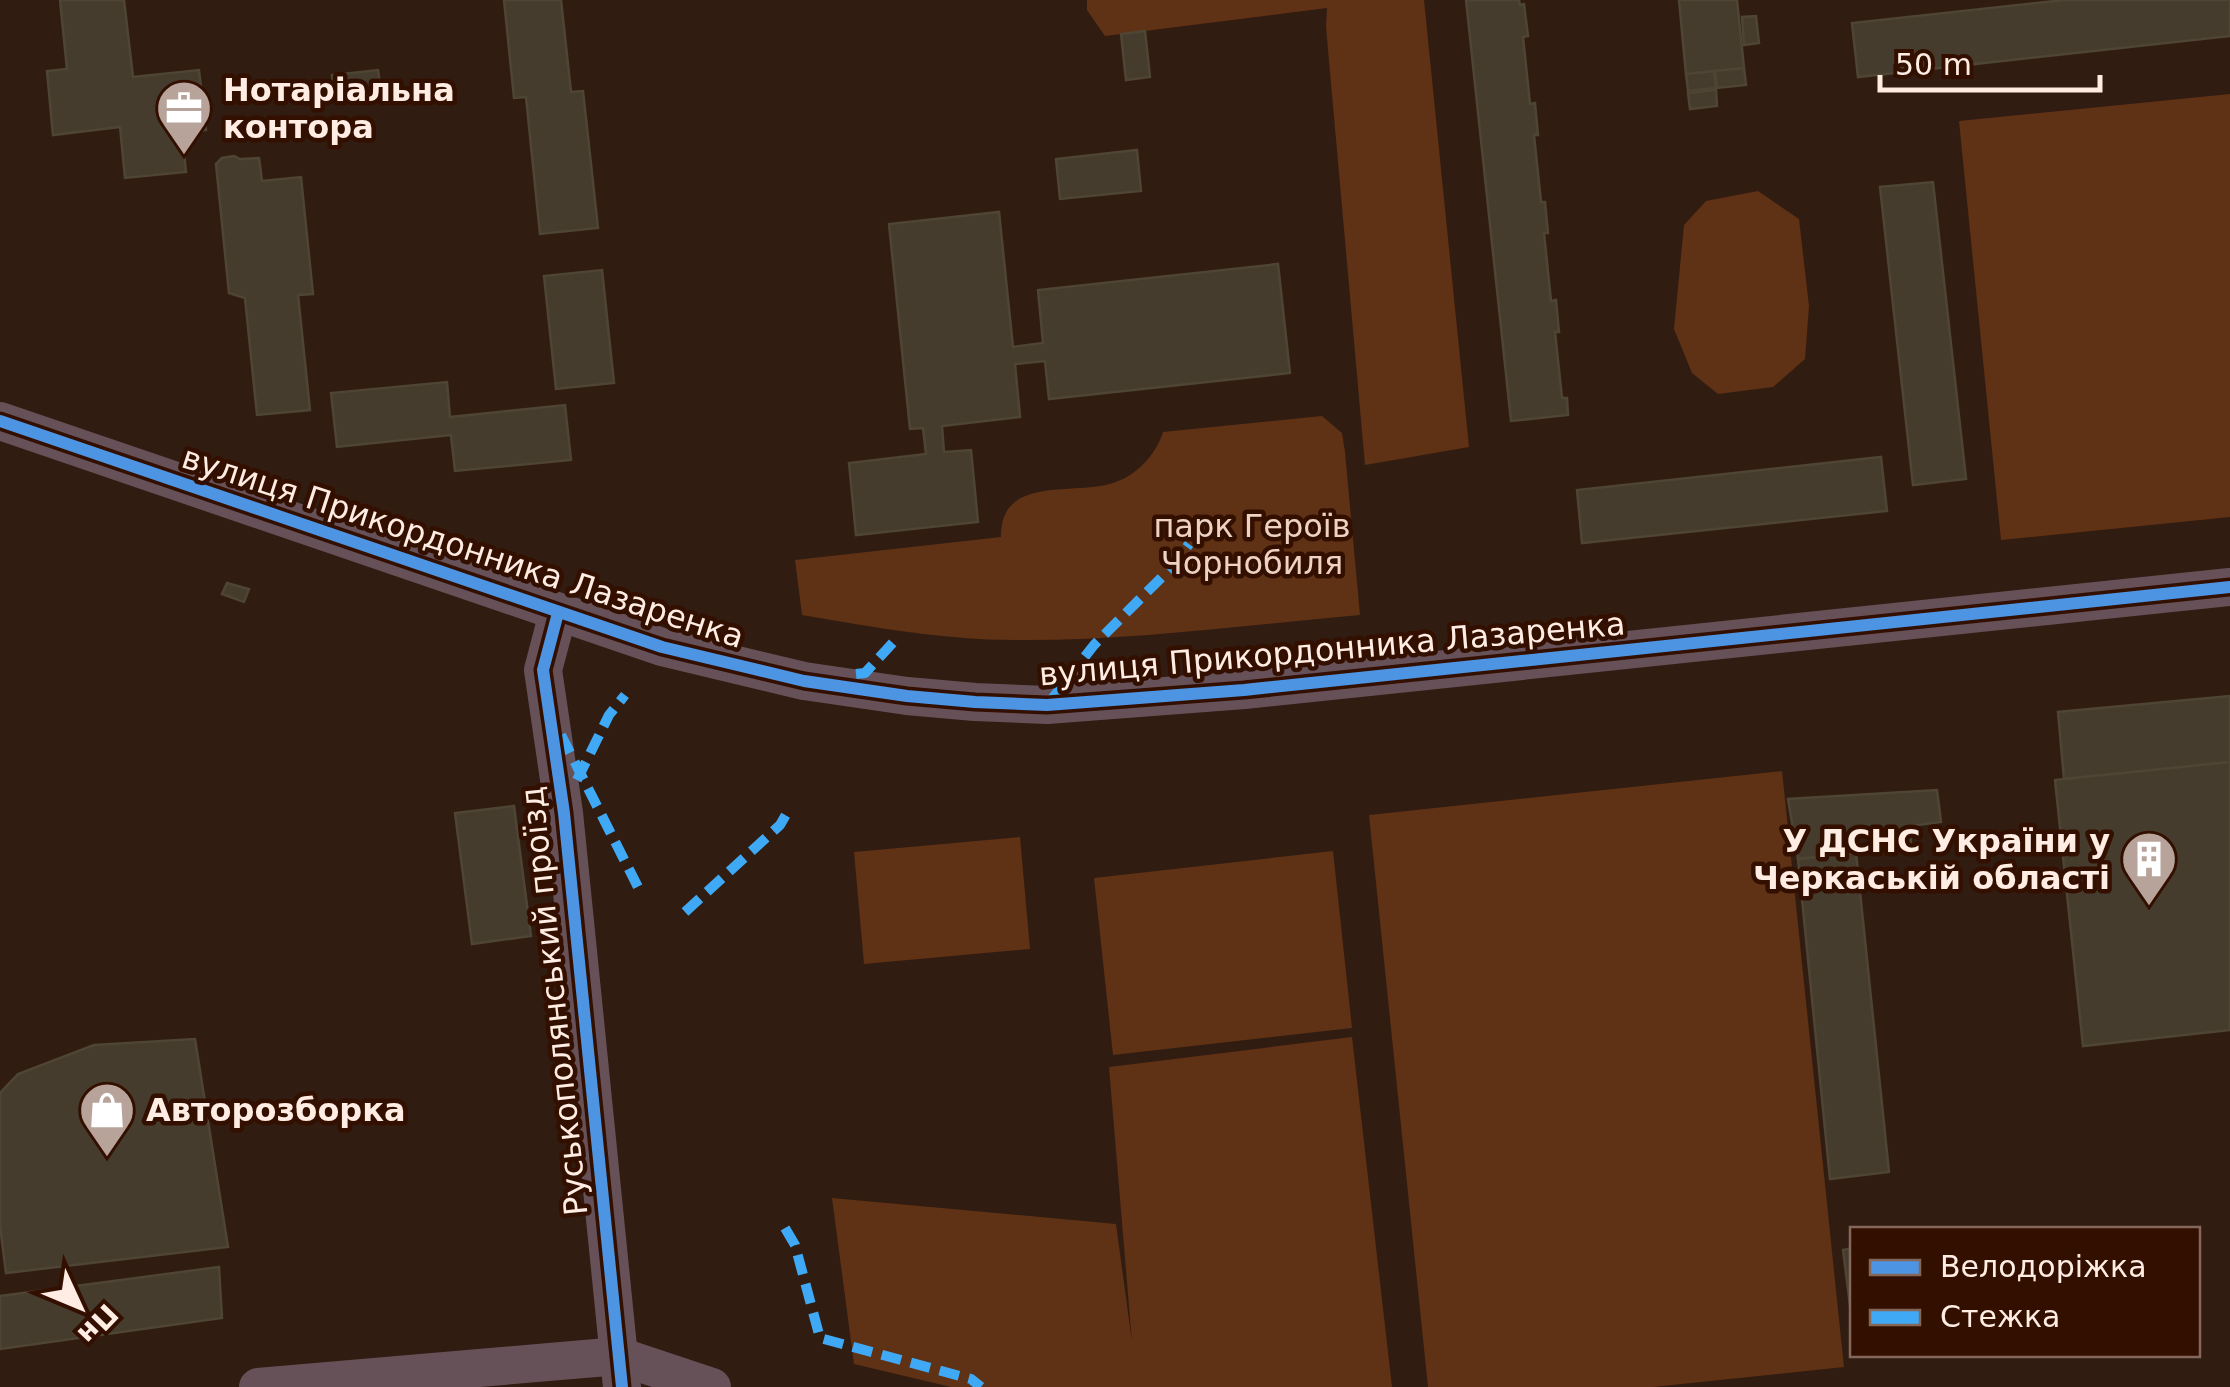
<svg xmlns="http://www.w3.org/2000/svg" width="2230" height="1387" font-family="'DejaVu Sans',sans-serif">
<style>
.green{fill:#5f3115}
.building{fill:#463c2e;stroke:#4e4534;stroke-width:2.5}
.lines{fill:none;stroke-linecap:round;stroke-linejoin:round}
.minor{stroke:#675159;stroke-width:38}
.quiet{stroke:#3fa9f5;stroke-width:10;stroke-dasharray:20 10;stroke-linecap:butt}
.cycleway-casing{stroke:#330f00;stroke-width:19}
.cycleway{stroke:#4d94e3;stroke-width:12}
.labels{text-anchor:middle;stroke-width:9;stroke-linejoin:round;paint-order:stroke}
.poi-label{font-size:32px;font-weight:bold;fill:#ffece2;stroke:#330f00;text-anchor:start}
.park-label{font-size:32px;fill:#eed2c4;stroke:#330f00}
.street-label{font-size:32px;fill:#ffece2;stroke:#330f00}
</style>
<rect width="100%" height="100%" fill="#311c11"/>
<!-- green -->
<g class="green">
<path d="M1087,0h337l45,447 -104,18 -39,-438 1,-19 -222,28 -18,-26z"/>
<path d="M2230,94v423l-229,23 -42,-419z"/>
<path d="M1758,191l41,28 10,87 -4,53 -32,28 -55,7 -26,-21 -18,-44 10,-104 22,-24z"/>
<path d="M1322,416l20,17 3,19 15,163c-114,10 -230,26 -345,25 -71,0 -143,-13 -213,-25l-7,-55 206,-23c-1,-64 76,-40 115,-55 22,-8 40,-28 47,-50z"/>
<path d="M1782,771l62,596 -191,20h-225l-59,-572z"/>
<path d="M1020,837l10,112 -166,15 -10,-112z"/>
<path d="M1333,851l19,177 -239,27 -19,-177z"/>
<path d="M1352,1037l40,350h-441l-97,-23 -22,-166 284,26 16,118 -23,-275z"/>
</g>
<!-- building -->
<g class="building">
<path d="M60,0h64l9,77 66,-7 7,60 -24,3 4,39 -61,6 -5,-51 -67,8 -6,-64 20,-2z"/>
<path d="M504,0h57l10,92 12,-1 15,137 -58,6 -14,-137 -12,1z"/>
<path d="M1466,0h53l1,5 4,-1 4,32 -5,1 7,67 5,-1 3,32h-4l7,67h4l3,31h-4l7,68 5,-1 3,32h-4l7,66h5l1,17 -57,6z"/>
<path d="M1679,0h58l7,68 -58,6z"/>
<path d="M2064,0h166v36l-372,41 -6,-54z"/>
<path d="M1756,16l3,27 -15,2 -2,-28z"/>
<path d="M1145,31l5,46 -24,3 -5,-46z"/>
<path d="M1744,68l2,17 -29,3 -2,-17z"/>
<path d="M378,70l4,28 -47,4 -3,-27z"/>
<path d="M1714,71l2,17 -28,3 -2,-17z"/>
<path d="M1716,90l1,16 -27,3 -2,-16z"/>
<path d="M1137,150l4,41 -81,8 -4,-40z"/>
<path d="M234,156l6,3 19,-1 3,23 39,-4 12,117 -15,1 12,115 -53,5 -12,-117 -16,-5 -13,-129 6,-6z"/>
<path d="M1933,182l33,297 -53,6 -33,-298z"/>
<path d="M999,212l14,135 30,-4 -5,-53 240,-26 12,109 -241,26 -4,-38 -30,3 5,53 -78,9 2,26 27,-2 7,72 -122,13 -7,-72 77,-9 -3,-26 -13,1 -21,-205z"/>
<path d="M602,270l12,113 -58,6 -12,-113z"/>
<path d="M447,382l3,35 115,-12 6,55 -116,11 -4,-36 -114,12 -6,-54z"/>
<path d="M1881,457l6,54 -305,32 -5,-53z"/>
<path d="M227,583l22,6 -5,13 -22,-8z"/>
<path d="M2230,696v66l-166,17 -6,-67z"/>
<path d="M2230,762v268l-147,16 -28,-266z"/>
<path d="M1937,790l4,32 -31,4 1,23 -38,5 -5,-27 -13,1 1,25 -58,6 -10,-60z"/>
<path d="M514,806l17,130 -59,8 -17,-131z"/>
<path d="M1856,853l33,319 -59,7 -32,-320z"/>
<path d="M195,1039l33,208 -222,26 -6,-47v-133l18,-19 76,-29z"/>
<path d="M1852,1248v73l-9,-71z"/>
<path d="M219,1267l3,51 -222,31v-53z"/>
</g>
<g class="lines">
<!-- minor -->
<g class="minor">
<path d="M0,421l662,226 142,34 103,15 68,6 72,3 197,-15 986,-103"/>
<path d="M558,613l-15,57 21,143 58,574"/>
<path d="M258,1387l361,-31 93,31"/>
</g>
<!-- quiet -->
<g class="quiet">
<path d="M856,674l9,-1 34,-37"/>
<path d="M1048,704l46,-59 80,-80 15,-21"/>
<path d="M561,735l79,156"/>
<path d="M577,780l32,-65 16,-20"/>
<path d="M685,912l95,-87 7,-12"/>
<path d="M785,1228l10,17 25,93 151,41 10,8"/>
</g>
<!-- cycleway casing -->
<g class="cycleway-casing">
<g id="cycleway">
<path d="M0,421l662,226 142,34 103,15 68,6 72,3 197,-15 986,-103"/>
<path d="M558,613l-15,57 21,143 58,574"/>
</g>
</g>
<!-- cycleway -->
<use href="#cycleway" class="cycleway"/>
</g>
<!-- icons -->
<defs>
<g id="office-pin" transform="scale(2.875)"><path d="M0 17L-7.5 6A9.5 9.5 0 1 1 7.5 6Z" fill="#b7a399" stroke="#330f00"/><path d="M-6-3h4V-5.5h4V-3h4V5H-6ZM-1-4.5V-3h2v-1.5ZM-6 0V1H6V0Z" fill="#fff"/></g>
<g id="building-pin" transform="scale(2.875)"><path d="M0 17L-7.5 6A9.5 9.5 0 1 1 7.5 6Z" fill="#b7a399" stroke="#330f00"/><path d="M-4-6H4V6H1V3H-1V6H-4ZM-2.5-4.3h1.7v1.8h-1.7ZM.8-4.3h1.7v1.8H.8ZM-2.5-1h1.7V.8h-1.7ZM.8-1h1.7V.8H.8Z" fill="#fff"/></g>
<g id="shop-pin" transform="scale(2.875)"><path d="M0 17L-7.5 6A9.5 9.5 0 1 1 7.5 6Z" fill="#b7a399" stroke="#330f00"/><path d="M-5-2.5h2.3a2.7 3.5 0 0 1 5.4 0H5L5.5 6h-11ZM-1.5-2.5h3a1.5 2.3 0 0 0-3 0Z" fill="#fff"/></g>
</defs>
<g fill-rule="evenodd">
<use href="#office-pin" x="184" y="108"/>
<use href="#building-pin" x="2149" y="859"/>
<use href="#shop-pin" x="107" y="1110"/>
</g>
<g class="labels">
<!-- poi labels -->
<g class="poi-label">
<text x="223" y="101">Нотаріальна<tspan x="223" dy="37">контора</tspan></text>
<text x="2110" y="852" text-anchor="end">У ДСНС України у<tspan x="2110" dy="37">Черкаській області</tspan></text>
<text x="146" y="1121">Авторозборка</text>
</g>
<!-- park labels -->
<g class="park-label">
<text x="1252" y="537">парк Героїв<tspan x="1252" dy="37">Чорнобиля</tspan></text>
</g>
<!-- street labels -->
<g class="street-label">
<text transform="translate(463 547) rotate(18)" y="11">вулиця Прикордонника Лазаренка</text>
<text transform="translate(1332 649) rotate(-5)" y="11">вулиця Прикордонника Лазаренка</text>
<text transform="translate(554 1001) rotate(-96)" y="11">Руськополянський проїзд</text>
</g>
</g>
<!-- legend -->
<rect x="1850" y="1227" width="350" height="130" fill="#330f00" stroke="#85675a" stroke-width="2.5"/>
<rect x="1870" y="1260" width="50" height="15" fill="#4d94e3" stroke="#85675a" stroke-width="2.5"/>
<text x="1940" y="1277" font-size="30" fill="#ffece2">Велодоріжка</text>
<rect x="1870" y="1310" width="50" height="15" fill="#3fa9f5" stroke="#85675a" stroke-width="2.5"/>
<text x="1940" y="1327" font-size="30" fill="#ffece2">Стежка</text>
<!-- north arrow -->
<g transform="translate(80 1307) rotate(134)" stroke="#330f00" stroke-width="8" paint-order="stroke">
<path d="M0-8L18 38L0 25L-18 38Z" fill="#ffece2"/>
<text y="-15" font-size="28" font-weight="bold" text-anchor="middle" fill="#ffece2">Пн</text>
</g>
<!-- scale -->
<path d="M1880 75v15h220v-15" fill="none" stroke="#ffece2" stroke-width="5"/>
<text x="1895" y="75" font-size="30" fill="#ffece2" stroke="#330f00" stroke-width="8" paint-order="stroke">50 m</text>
</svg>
